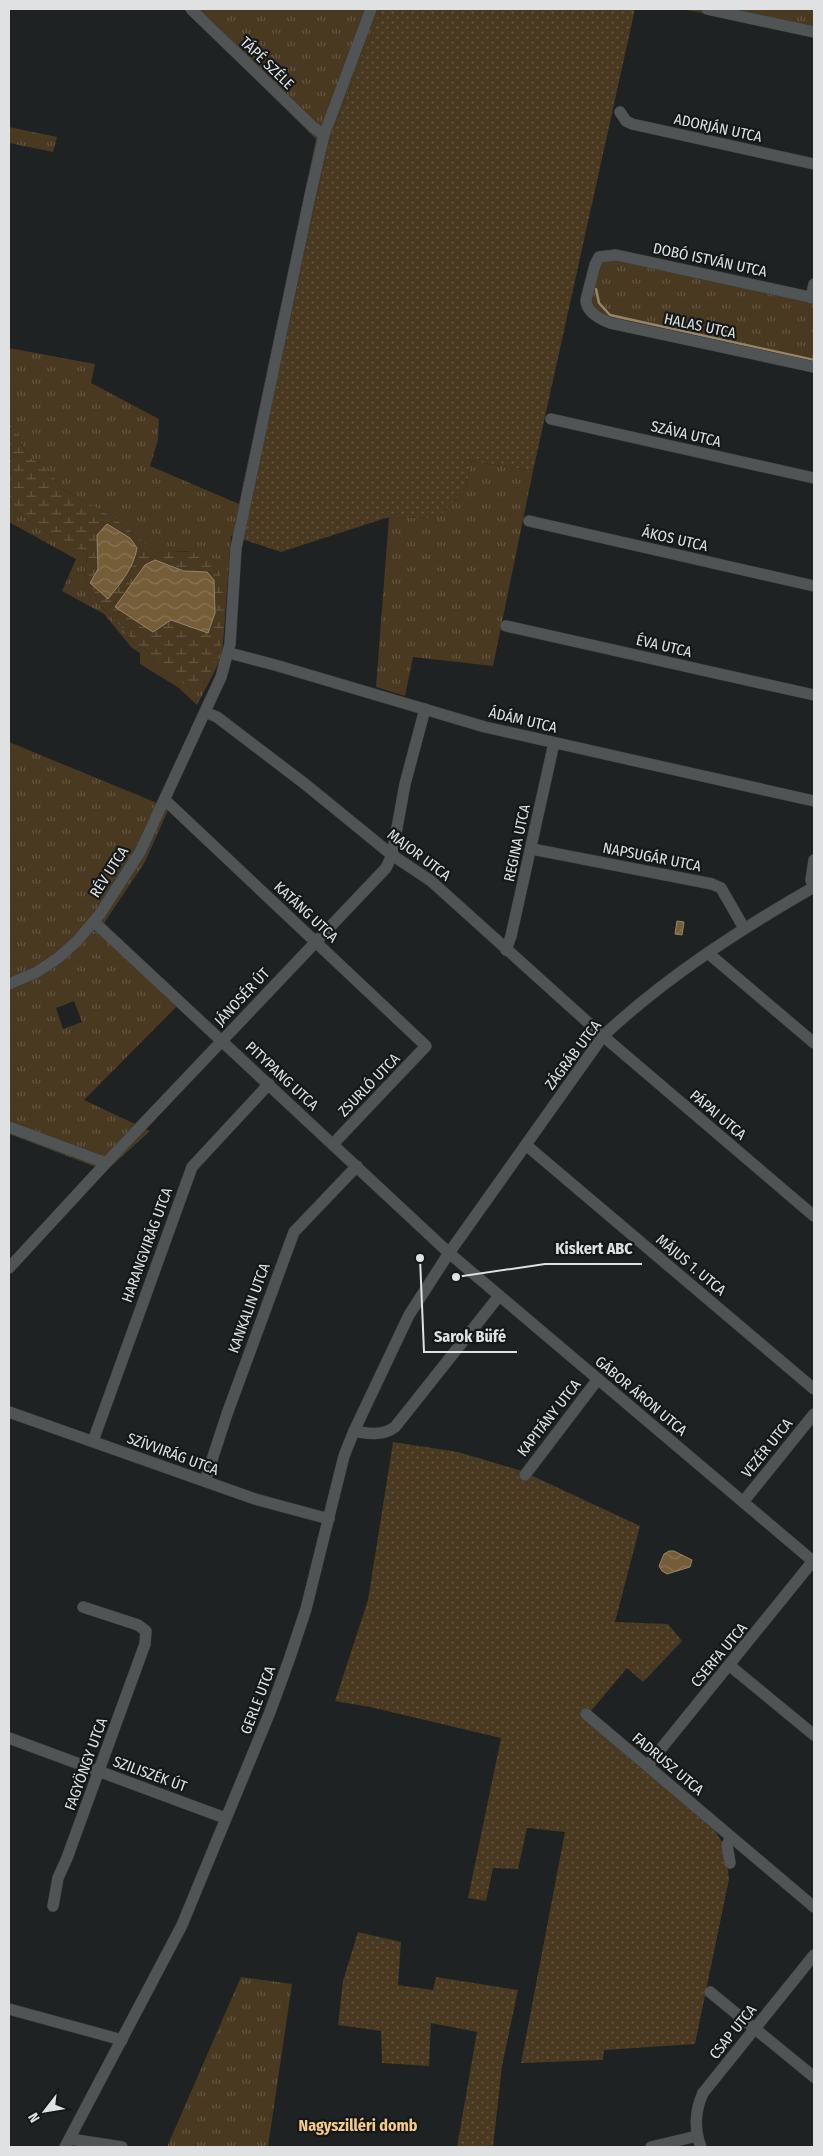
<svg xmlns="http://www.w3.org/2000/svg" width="823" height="2156" font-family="'Fira Sans Condensed',sans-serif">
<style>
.grass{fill:url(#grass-tufts);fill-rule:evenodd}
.wetland{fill:url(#wetland-marsh);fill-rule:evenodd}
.garden{fill:url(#garden-dots)}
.water{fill:url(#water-waves);stroke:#95856b}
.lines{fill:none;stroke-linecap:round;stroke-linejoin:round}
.stream{stroke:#95856b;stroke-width:2.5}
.minor-casing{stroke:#3c3e3f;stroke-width:12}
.minor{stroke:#505455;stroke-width:11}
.labels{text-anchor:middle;stroke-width:4.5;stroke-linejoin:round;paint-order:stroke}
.street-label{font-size:15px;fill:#dfe1e2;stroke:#151819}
.neighbourhood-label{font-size:16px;font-weight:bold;fill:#f7ca85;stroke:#151819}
.leader{fill:none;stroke:#dfe1e2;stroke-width:2}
.callout-dot{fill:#dfe1e2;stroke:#151819;stroke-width:2}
.callout-label{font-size:16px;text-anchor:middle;font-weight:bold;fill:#dfe1e2;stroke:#151819;stroke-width:4.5;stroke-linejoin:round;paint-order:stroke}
</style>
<defs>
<pattern id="grass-tufts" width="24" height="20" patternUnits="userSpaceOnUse" patternTransform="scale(1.25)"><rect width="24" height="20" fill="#493921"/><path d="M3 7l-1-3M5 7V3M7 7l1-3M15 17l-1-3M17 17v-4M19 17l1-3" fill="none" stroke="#635541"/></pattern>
<pattern id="wetland-marsh" width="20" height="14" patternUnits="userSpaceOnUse" patternTransform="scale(1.25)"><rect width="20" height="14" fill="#493921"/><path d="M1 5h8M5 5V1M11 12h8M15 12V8" fill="none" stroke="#635541"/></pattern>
<pattern id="garden-dots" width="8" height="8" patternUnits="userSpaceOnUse" patternTransform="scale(1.25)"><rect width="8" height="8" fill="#493921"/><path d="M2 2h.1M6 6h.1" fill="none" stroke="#635541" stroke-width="1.8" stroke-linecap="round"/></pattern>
<pattern id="water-waves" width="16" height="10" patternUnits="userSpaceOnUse" patternTransform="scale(1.25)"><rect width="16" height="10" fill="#755d38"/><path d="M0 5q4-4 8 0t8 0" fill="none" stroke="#887454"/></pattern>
</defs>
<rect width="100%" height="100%" fill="#1e2222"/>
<!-- grass -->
<g class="grass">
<path d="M184,9h198l-53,132 -87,398 -11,-3 -9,121 -25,48 -18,-17 -39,-24v-11l-8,-5 -28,-34 -42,-23 14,-32 -67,-37v-19c23,23 49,38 79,50l-4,24 10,13 4,13 28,29 8,12 13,6 9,14 48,19 16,-34 2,-64 -3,-12 -5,-11 -27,-11 -31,2 -42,-35 -51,-29 -22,-26 -11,-5 -9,-15 -3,-13 -9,-8v-74l86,16 -4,19 68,36 -1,21 -8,26 89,38 77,-365z"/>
<path d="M683,9h131v28z"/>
<path d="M9,127l48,10 -4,15 -44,-9z"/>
<path d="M607,258l207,44v64l-205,-45 -19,-14 8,-42z"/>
<path d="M471,461l62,10 -40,195 -80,-9 -8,39 -29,-9 13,-170 49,1 28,-30z"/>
<path d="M9,742l160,66 -24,54 -41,61 80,76 -100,101 66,31 -44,40 -97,-37zM74,1001l8,21 -19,7 -7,-21z"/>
<path d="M241,1977l51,7 -24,163h-101z"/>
</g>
<!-- wetland -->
<path class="wetland" d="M9,422l9,8 3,13 9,15 11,5 22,26 51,29 42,35c18,-1 39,-5 56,7 16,13 14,71 8,90 -4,12 -12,28 -20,37h-9l-35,-23 -9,-14 -13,-6 -8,-12 -28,-29 -4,-13 -10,-13 4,-24c-31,-12 -56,-27 -79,-50zM136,555l-12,24 -34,4 8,-14zM166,563c16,8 32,11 48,17l1,33 -7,20 -37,-13z"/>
<!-- garden -->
<g class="garden">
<path d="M382,9h253l-102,462 -62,-10 -5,27 -28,30 -49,-1 -108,35 -39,-13 87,-398z"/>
<path d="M393,1442l65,10 64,19 118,55 -25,96 53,2 14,17 -39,41 -16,-14 -42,50 129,111 11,18 4,32 -34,165 -91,6 -1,10 -82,3 44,-231 -38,-4 -9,41 -25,-1 -7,33 -18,-3 33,-160 -131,-31 -35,-6 33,-101z"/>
<path d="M358,1932l43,10 -3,43 35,5 3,-13 82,13 -16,76 -9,81h-36l20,-115 -46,-9 -2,43 -47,-3 -1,-32 -43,-6 5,-44z"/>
</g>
<!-- water -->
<g class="water">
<path d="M107,524l23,14 7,10c-3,19 -17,36 -29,51l-18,-16 8,-14 -1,-34z"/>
<path d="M155,560l29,11 23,1 7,8 1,33 -7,20 -37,-13 -18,12 -38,-25 30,-42z"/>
<path d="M677,921l7,1 -2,13 -7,-1z"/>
<path d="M669,1551h5l18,9 -2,7 -23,7 -5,-3 -3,-5 5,-12z"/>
</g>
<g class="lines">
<!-- stream -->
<path class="stream" d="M596,289l3,14 11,12 204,45"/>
<!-- minor casing -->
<g class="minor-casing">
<g id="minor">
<path d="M191,9l122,118 11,8"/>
<path d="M707,9l107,23"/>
<path d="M620,112l6,9 6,3 182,40"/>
<path d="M811,298l3,-14"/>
<path d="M814,298l-198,-43 -17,2 -4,8 -9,35c0,12 14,19 24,23l204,44"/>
<path d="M551,419l263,59"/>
<path d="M529,521l285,65"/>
<path d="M506,626l308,69"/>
<path d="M229,653l46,12 210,62 329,74"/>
<path d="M205,712l12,5 88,67 87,71 39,26 172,155 211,180"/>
<path d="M165,800l261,246 -93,98"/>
<path d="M532,849l180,35 9,4 23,40"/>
<path d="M814,887l-3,-7 3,-20"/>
<path d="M94,922l355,331 365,309"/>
<path d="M506,950l5,-14 43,-193"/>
<path d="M708,953l106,90"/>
<path d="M9,984l28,-12 21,-14 19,-17 23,-27 40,-62 81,-175 9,-33 6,-96 74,-352 14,-61 47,-126"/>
<path d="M9,1127l97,36"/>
<path d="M526,1145l288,244"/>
<path d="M9,1268l97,-105 280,-295 6,-13 13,-71 20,-75"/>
<path d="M9,1412l246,87 74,20"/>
<path d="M354,1431c14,3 29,5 41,-4l104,-131"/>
<path d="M93,1441l99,-274 77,-83"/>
<path d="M525,1475l73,-96"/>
<path d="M205,1481l22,-67 67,-182 63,-66"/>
<path d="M743,1502l71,-88"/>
<path d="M729,1665l85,70"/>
<path d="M586,1714l228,193"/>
<path d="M9,1738l216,80"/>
<path d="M647,1766l166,-205"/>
<path d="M730,1863l-3,-18 4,-8"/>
<path d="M53,1906l5,-28 9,-20 78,-214 1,-13 -8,-6 -55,-18"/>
<path d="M710,1992l104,85"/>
<path d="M9,2009l113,31"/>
<path d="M70,2139l52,8"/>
<path d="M65,2147l117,-222 88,-213 19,-52 17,-51 38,-153 10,-25 55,-116 40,-62 154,-217c63,-59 136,-106 211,-149"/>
<path d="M651,2147l46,-11"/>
<path d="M701,2147c-7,-17 -6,-37 2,-54l111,-138"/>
</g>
</g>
<!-- minor -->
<use href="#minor" class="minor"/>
</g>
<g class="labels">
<!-- street labels -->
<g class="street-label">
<text transform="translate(267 63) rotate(44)" y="5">TÁPÉ SZÉLE</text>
<text transform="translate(718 128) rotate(12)" y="5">ADORJÁN UTCA</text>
<text transform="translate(710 260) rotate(12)" y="5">DOBÓ ISTVÁN UTCA</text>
<text transform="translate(700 326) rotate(12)" y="5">HALAS UTCA</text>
<text transform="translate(686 434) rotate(13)" y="5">SZÁVA UTCA</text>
<text transform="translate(675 539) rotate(13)" y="5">ÁKOS UTCA</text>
<text transform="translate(664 646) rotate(13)" y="5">ÉVA UTCA</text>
<text transform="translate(523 720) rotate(13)" y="5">ÁDÁM UTCA</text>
<text transform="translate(517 843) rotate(-78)" y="5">REGINA UTCA</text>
<text transform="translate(419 855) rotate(37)" y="5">MAJOR UTCA</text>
<text transform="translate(652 857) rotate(11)" y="5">NAPSUGÁR UTCA</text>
<text transform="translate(109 872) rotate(-57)" y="5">RÉV UTCA</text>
<text transform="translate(306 912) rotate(43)" y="5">KATÁNG UTCA</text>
<text transform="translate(242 997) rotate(-47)" y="5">JÁNOSÉR ÚT</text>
<text transform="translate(573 1055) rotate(-53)" y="5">ZÁGRÁB UTCA</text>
<text transform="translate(282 1076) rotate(43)" y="5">PITYPANG UTCA</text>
<text transform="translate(369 1085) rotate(-46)" y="5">ZSURLÓ UTCA</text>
<text transform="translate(718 1115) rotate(40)" y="5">PÁPAI UTCA</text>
<text transform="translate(147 1245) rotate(-70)" y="5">HARANGVIRÁG UTCA</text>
<text transform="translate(691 1265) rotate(40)" y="5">MÁJUS 1. UTCA</text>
<text transform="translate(249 1308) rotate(-70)" y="5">KANKALIN UTCA</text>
<text transform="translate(641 1396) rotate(40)" y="5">GÁBOR ÁRON UTCA</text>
<text transform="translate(549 1418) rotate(-52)" y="5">KAPITÁNY UTCA</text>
<text transform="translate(767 1448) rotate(-51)" y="5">VEZÉR UTCA</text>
<text transform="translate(173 1454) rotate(20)" y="5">SZÍVVIRÁG UTCA</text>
<text transform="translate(719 1655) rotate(-50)" y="5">CSERFA UTCA</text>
<text transform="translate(258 1700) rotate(-69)" y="5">GERLE UTCA</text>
<text transform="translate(86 1764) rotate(-70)" y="5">FAGYÖNGY UTCA</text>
<text transform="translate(668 1764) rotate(40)" y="5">FADRUSZ UTCA</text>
<text transform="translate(150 1774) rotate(20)" y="5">SZILISZÉK ÚT</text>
<text transform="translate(733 2032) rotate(-51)" y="5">CSAP UTCA</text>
</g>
<!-- neighbourhood labels -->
<g class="neighbourhood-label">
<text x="358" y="2131">Nagyszilléri domb</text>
</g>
</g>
<!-- callouts -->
<path class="leader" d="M456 1277L545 1264H642M420 1258L424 1352H517"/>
<g class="callout-dot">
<circle cx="456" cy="1277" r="5"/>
<circle cx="420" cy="1258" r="5"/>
</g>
<g class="callout-label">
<text x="594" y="1254">Kiskert ABC</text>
<text x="470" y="1342">Sarok Büfé</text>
</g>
<!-- border -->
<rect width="823" height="2156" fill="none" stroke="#dfe1e2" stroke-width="20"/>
<!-- north arrow -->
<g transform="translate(45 2111) rotate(239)" stroke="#151819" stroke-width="4" paint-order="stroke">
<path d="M0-4L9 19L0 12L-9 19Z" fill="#dfe1e2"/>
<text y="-8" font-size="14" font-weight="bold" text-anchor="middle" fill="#dfe1e2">N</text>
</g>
</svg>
